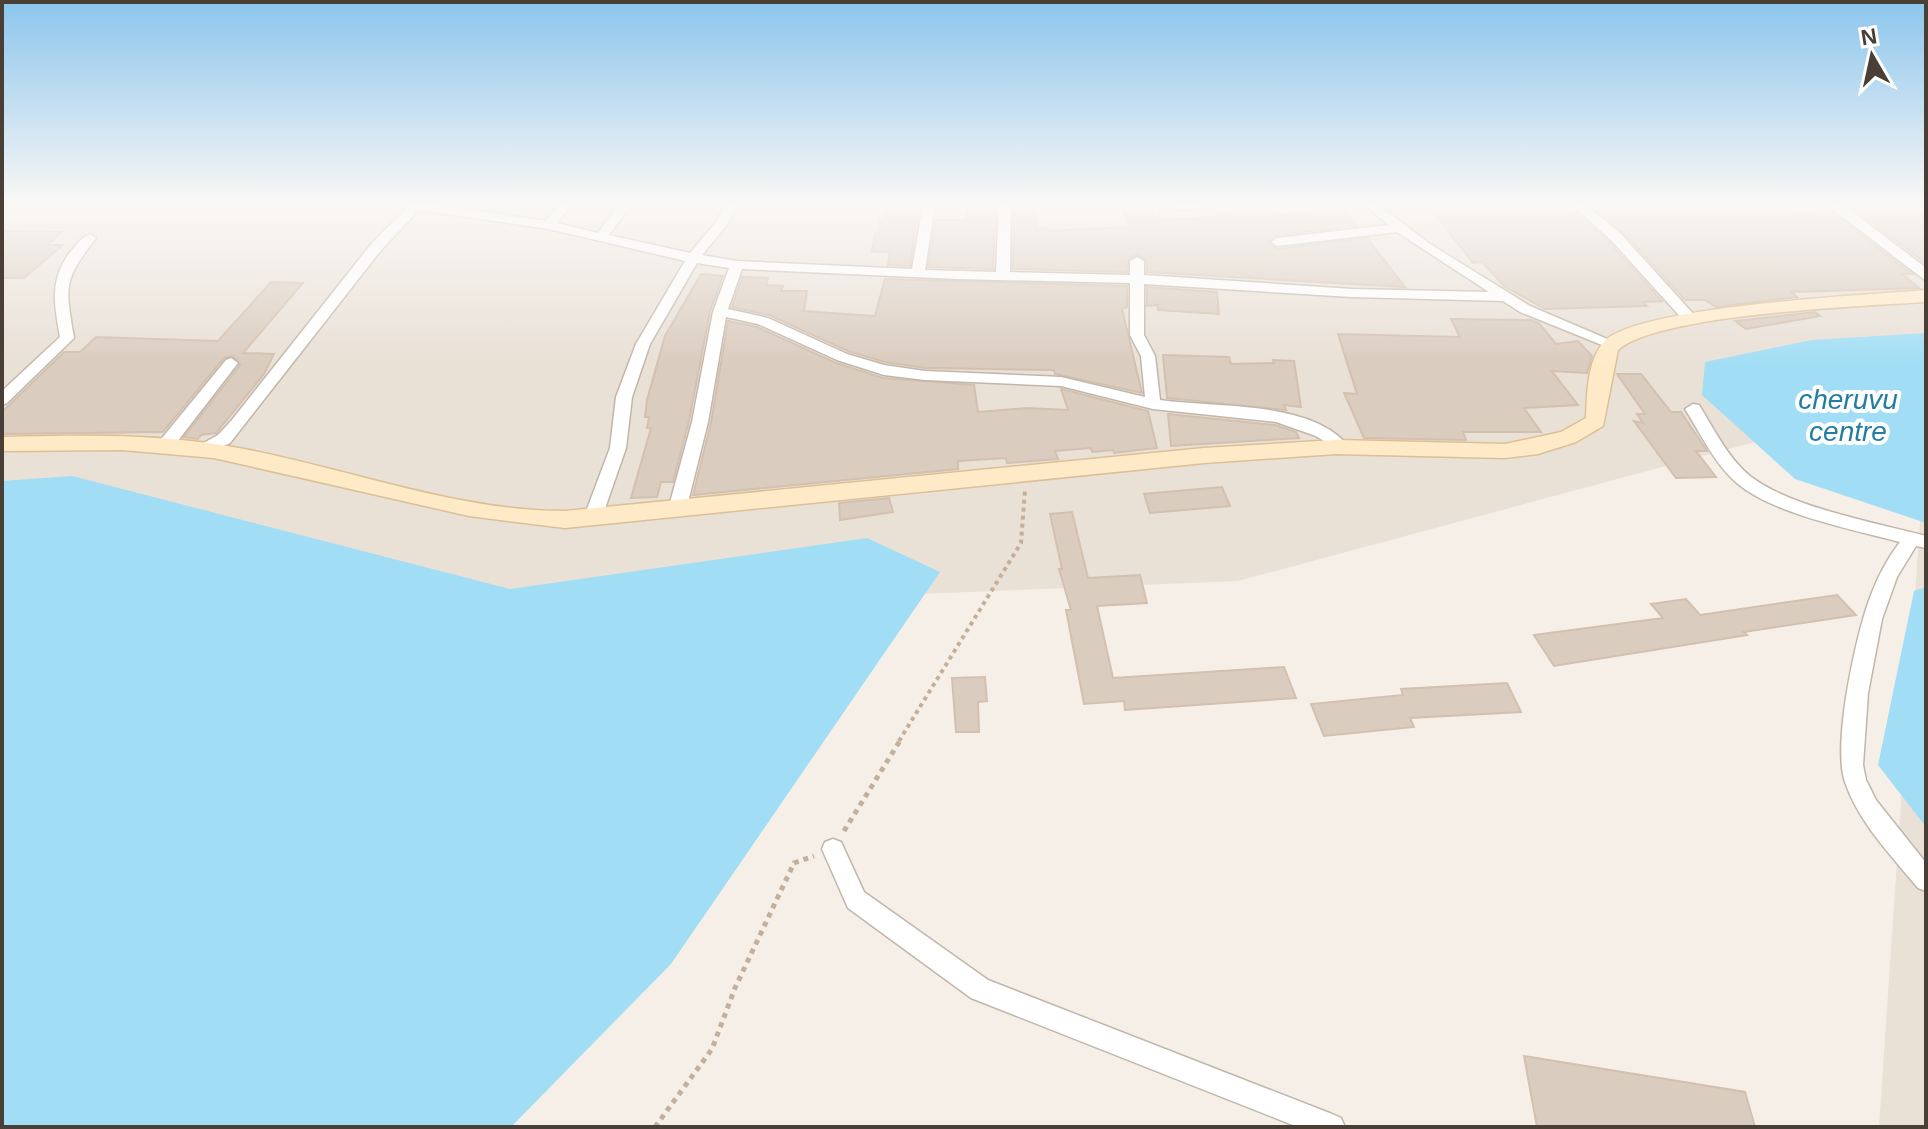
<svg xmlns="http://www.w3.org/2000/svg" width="1928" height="1129" font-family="Arial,sans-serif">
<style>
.residential{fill:#e9e0d6}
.water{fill:#a1def5}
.building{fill:#daccbf;stroke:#d3c0af;stroke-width:2}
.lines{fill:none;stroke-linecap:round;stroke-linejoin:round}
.minor-casing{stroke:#c1b6aa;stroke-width:3}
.tertiary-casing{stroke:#c1b6aa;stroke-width:3}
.secondary-casing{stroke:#dbc097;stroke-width:3}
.path-far1{stroke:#c4b09a;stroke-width:4;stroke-dasharray:4 4;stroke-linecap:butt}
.path{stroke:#c4b09a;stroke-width:5;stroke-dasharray:5 5;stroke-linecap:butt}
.minor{fill:#fff;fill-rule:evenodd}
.tertiary{fill:#fff;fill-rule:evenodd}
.secondary{fill:#ffeac8;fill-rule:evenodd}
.labels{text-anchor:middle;stroke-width:8;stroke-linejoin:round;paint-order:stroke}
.water-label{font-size:28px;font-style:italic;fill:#247ea3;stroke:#fff}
</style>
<rect width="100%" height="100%" fill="#f5efe8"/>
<!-- residential -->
<g class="residential">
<path d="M2,205h1924v191l-688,185 -1162,47 -74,-5z"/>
<path d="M1926,434v693h-47z"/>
</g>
<!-- water -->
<g class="water">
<path d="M1926,333v190l-131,-44 -93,-84 3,-33 107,-22z"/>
<path d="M72,476l438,113 357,-51 73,34 -269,392 -160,163h-509v-646z"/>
<path d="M1926,587v240l-48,-62 36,-174z"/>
</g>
<!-- building -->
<g class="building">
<path d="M887,205h32l-9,61 -22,-1 2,-13h-18l3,-19h3l2,-13h5z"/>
<path d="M970,205h26l-3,64 -65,-2 8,-47h30z"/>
<path d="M1014,205h19l4,23h9l1,3 83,-4 -9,-22h27l6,12 6,-1 1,4 57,-3 -2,-3 56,-5 3,6 42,-3 -5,-7h29l16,21 -80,9 -9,8 9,6 90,-11 38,49 -258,-15v-11l-9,-7 -9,4 -2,14 -114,-3z"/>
<path d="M1428,205h131l9,9 8,-1 33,29 53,59 -19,1 4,4 -102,3 -41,-23 -22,-24 -9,1z"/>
<path d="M1613,205h138l32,3 5,5 43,-1 81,62h-10l17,14 -128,4 6,5 -81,10 -11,-7h-20l-62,-68 -26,-22 18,-2z"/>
<path d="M1850,205h76v59z"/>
<path d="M2,231l60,1 -15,13h16l-39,33h-22z"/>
<path d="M701,274l22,2 -13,35 -21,110 -16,61h-12l-4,15 -26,1 20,-70h-4l2,-11h-4l2,-17 18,-64z"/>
<path d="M742,277l26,1 -2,7 17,1 -2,5h26l-3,20 71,5 10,-37 242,7v21l-5,2 20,84 -87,-19 -1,-4 -129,-2 -40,-6 -37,-11 -79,-36 -37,-8z"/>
<path d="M271,282l32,1 -60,70 31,1 -10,20 -48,59 -15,2 -3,4 -14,-2 56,-72 -7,-9 -9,2 -61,74 -161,2v-22l62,-60h16l16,-15 122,4z"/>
<path d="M1147,287l70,5 2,22 -61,-4v-5l-11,1z"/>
<path d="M1815,312l5,4 -74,13 -11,-8z"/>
<path d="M1451,319l80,1 8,3 17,21 22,-3 14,15 -5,17 -35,-2 26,34 -54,3 17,24h-78l3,8 -102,-2 -20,-45 13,1 -19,-60 122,3z"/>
<path d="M728,321l29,6 79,36 47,15 91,7 4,27 49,-4 41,2 -7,-21 87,22 9,37 -43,5 -1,-3 -21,2 -1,-4 -36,3 3,8 -51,4 -1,-5 -48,3v8l-265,26 18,-72z"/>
<path d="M1163,355l66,2 2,7 43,-1 -1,-3 21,1 7,46 -17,-2 2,5 -119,-12z"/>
<path d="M1617,374h24l30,38h10l26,39h-11l20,26 -40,1 -42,-57 9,2 -6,-9h8z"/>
<path d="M1168,414l107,11 21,7 3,6 -128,8z"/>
<path d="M1222,487l8,19 -80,7 -6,-19z"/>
<path d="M889,498l4,14 -53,8 -1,-17z"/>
<path d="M1072,512l16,66 52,-3 7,28 -50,3 16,72 171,-11 12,31 -171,12 -1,-9 -40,3 -18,-94h5l-12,-41h3l-12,-55z"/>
<path d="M1837,595l19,20 -112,17 3,3 -193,31 -20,-31 129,-17 -12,-14 35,-5 14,16z"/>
<path d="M985,677l2,24 -9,1 1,30h-23l-4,-54z"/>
<path d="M1507,683l14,29 -111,6 4,9 -90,9 -13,-32 92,-9 -2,-6z"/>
<path d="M1524,1056l221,36 10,35h-218z"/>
</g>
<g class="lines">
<!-- minor casing -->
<g class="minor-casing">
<g id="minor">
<path d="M401,205h36l109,16 12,-16h13l-14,18 41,10 20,-28h13l-22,30 81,18 27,-32 8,-16h12l-10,20 -25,30 35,6 175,8 11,-64h12l-10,65 71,2 3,-67h12l-1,67 120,3v-14l7,-4 7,4v14l208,14 137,3 -92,-60 -120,14 -6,-4 6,-4 112,-13 -25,-20h14l52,39 100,62 89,38 -7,4 -5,-1 -87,-35 -17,-11 -151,-4 -208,-13v51l11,21 5,44c53,8 152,0 188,46l-2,4 -6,1 -24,-15 -40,-14 -123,-13 -92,-23 -136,-6 -41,-5 -47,-15 -79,-36 -32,-7 -18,105 -22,88 -9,6 -9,-6 24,-88 21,-110 16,-44 -32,-5 -47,81 -18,53 -6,51 -24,69 -9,6 -9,-6 26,-69 6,-51 20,-53 49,-83 -136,-32 -130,-19 -37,39 -152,194 -23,10h-12l-2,-4 25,-14 13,-14 141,-178 34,-34zM742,269l215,10 173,4v52l11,21 4,41 -84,-20 -136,-6 -41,-6 -37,-11 -79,-36 -40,-9z"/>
<path d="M1163,205h44c-10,6 -34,6 -44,0z"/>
<path d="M1572,205h14l35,29 75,83v6h-10l-75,-83z"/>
<path d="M90,234l6,4c-33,43 -31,47 -22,100l-67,65 -5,2v-14l58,-54c-6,-33 -11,-58 11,-86 6,-7 11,-14 19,-17z"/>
<path d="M231,358l7,5 -68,88h-12l-2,-4 2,-4 68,-83z"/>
<path d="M1693,404l6,1c15,24 29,53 51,71 39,31 127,47 176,60v12l-10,-2 -19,31 -15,42 -14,74 -5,72 3,15 10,20 50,63v28l-8,-3c-27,-33 -59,-65 -73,-106 -13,-38 11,-149 26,-187 7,-19 17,-37 29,-53 -46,-12 -126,-28 -162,-58 -23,-19 -37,-50 -53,-75z"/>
<path d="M833,839l8,3 23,50 124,88 344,134 9,4 4,9h-47l-327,-129 -123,-90 -26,-59 3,-7z"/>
</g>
</g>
<!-- tertiary casing -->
<g class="tertiary-casing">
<path id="tertiary" d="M1827,205h17l82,63v13z"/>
</g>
<!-- secondary casing -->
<g class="secondary-casing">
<path id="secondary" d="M1926,290v12c-62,4 -268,12 -308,48l-15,76 -27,16 -38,12 -33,4 -169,-4 -132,9 -639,65 -96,-12 -255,-58 -91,-8 -121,1v-14c81,-2 162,-4 242,12 106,20 212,62 321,62l639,-63 132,-8 169,4 56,-12 25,-14c1,-23 1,-58 18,-76 32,-36 265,-47 322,-52z"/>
</g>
<!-- path-far1 -->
<path class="path-far1" d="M899,741l122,-198 4,-53"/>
<!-- path -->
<g class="path">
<path d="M844,831l57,-92"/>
<path d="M655,1127l57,-78 23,-61 59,-125 20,-7"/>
</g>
<!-- minor -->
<use href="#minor" class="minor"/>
<!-- tertiary -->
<use href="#tertiary" class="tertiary"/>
<!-- secondary -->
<use href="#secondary" class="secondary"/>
</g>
<!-- sky -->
<linearGradient id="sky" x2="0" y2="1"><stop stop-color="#8bc5ed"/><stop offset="0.56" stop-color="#faf8f5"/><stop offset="1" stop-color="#faf8f5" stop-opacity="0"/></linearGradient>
<rect width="1928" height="364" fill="url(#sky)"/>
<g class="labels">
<!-- water labels -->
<g class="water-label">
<text x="1848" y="409">cheruvu<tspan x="1848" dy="32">centre</tspan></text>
</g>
</g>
<!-- border -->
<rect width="1928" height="1129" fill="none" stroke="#493f36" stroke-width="8"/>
<!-- north arrow -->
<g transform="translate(1872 56) rotate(351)" stroke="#ffffff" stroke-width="6" paint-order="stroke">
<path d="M0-6L14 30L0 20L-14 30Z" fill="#493f36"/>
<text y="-12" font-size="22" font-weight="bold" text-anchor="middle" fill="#493f36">N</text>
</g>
</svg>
